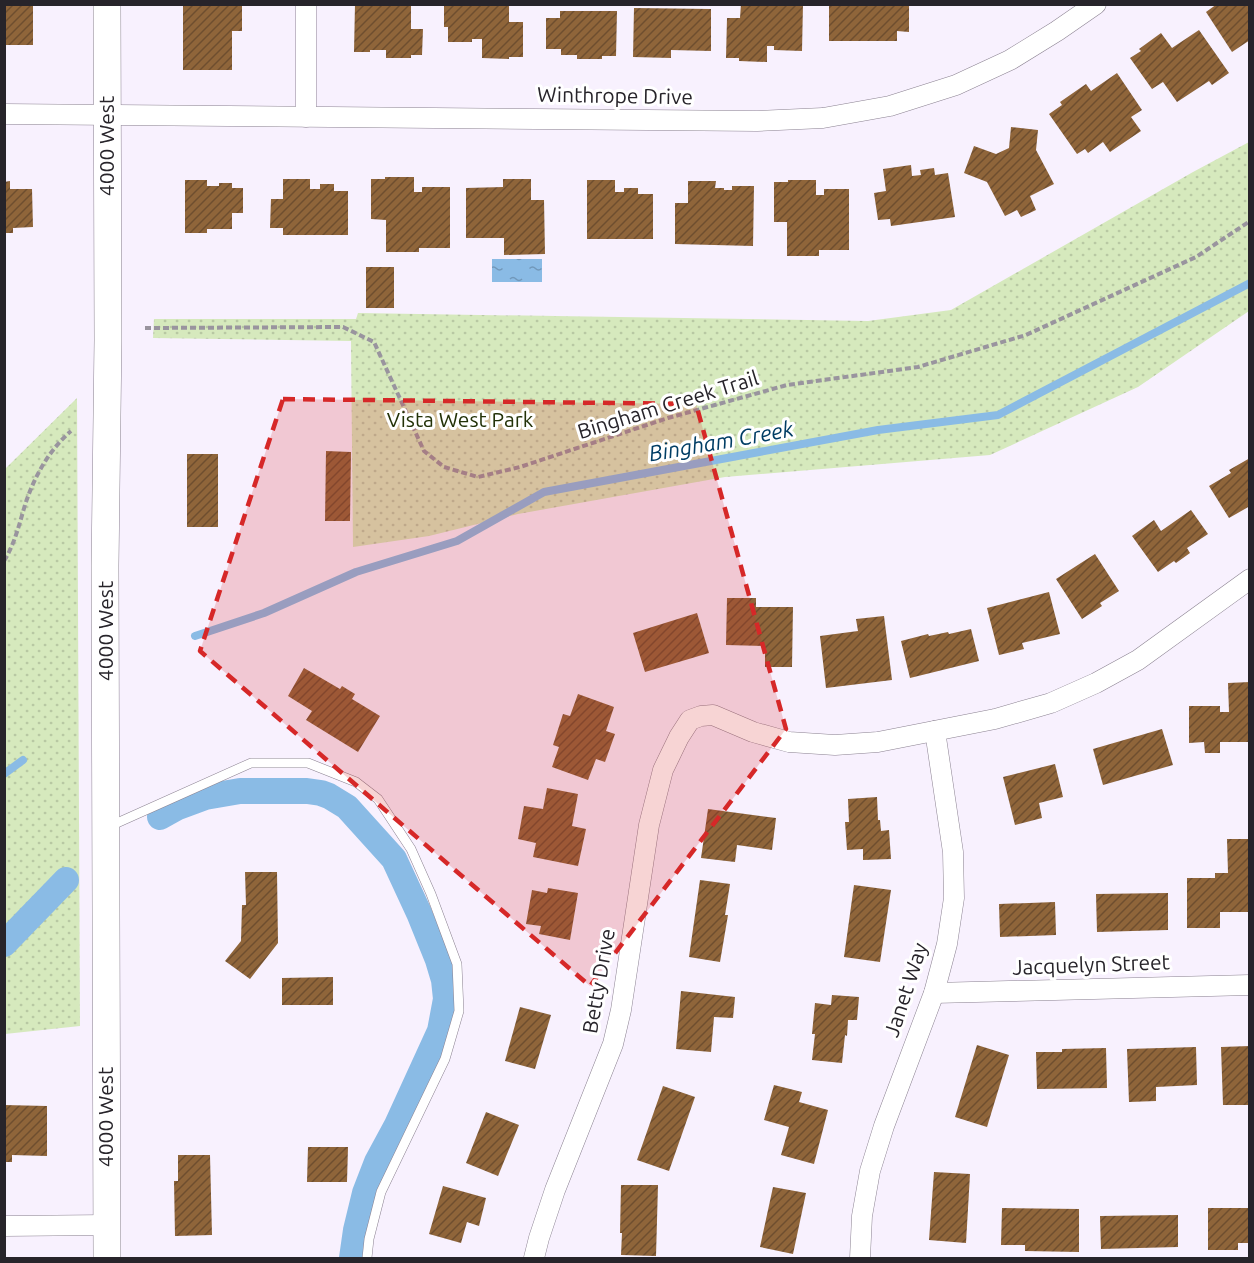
<svg xmlns="http://www.w3.org/2000/svg" width="1254" height="1263" font-family="Ubuntu,sans-serif">
<style>
.park{fill:url(#park-dots)}
.water{fill:url(#water-ripples)}
.lines{fill:none;stroke-linecap:round;stroke-linejoin:round}
.stream{stroke:#8abbe5;stroke-width:8}
.canal{stroke:#8abbe5;stroke-width:26}
.building{fill:url(#building-hatch)}
.lane-casing{stroke:#8b8291;stroke-width:10}
.street-casing{stroke:#8b8291;stroke-width:21}
.secondary-casing{stroke:#8b8291;stroke-width:28}
.path{stroke:#99949e;stroke-width:4;stroke-dasharray:6 3;stroke-linecap:butt}
.lane{stroke:#fff;stroke-width:9}
.street{stroke:#fff;stroke-width:20}
.secondary{stroke:#fff;stroke-width:27}
.marked{fill:#d62828;fill-opacity:0.2;stroke:#d62828;stroke-width:4.5;stroke-dasharray:12 8;stroke-linejoin:round}
.labels{text-anchor:middle;stroke-width:6;stroke-linejoin:round;paint-order:stroke}
.street-label{font-size:21px;fill:#27242a;stroke:#fff}
.park-label{font-size:21px;fill:#233208;stroke:#fff}
.water-label{font-size:22px;font-style:italic;fill:#003d64;stroke:#fff}
</style>
<defs>
<pattern id="park-dots" width="8" height="8" patternUnits="userSpaceOnUse" patternTransform="scale(1.5)"><rect width="8" height="8" fill="#d6e9bd"/><path d="M2 2h.1M6 6h.1" fill="none" stroke="#b8c8a3" stroke-width="1.8" stroke-linecap="round"/></pattern>
<pattern id="water-ripples" width="26" height="14" patternUnits="userSpaceOnUse" patternTransform="scale(1.5)"><rect width="26" height="14" fill="#8abbe5"/><path d="M2 4q2-2 4 0t4 0M15 11q2-2 4 0t4 0" fill="none" stroke="#7198ba"/></pattern>
<pattern id="building-hatch" width="6" height="6" patternUnits="userSpaceOnUse" patternTransform="scale(1.5)"><rect width="6" height="6" fill="#8f653a"/><path d="M-1 1l2-2M0 6l6-6M5 7l2-2" fill="none" stroke="#6e4e2f"/></pattern>
</defs>
<rect width="100%" height="100%" fill="#f8f1fe"/>
<!-- park -->
<g class="park">
<path d="M1249,142v169l-111,76 -148,68 -265,22 -207,37 -89,22 -76,11 -2,-206 -198,-3 1,-19h202l2,-6 510,8 83,-11 242,-138z"/>
<path d="M77,398l3,628 -75,8v-565z"/>
</g>
<!-- water -->
<rect class="water" x="492" y="259" width="50" height="23"/>
<g class="lines">
<!-- stream -->
<g class="stream">
<path d="M195,636l69,-23 92,-41 101,-31 87,-49 334,-62 120,-15 252,-132"/>
<path d="M4,774l19,-14"/>
</g>
<!-- canal -->
<g class="canal">
<path d="M160,817l18,-10 27,-10 35,-6h67l14,2 8,3 18,11 47,52 25,54 19,47 6,20 2,19 -6,32 -43,94 -20,37 -12,31 -9,37 -4,28"/>
<path d="M4,944l62,-64"/>
</g>
</g>
<!-- building -->
<g class="building">
<path d="M183,4h59v27h-10v39h-49z"/>
<path d="M355,4h56v25h12l-1,26h-11v3h-25v-8h-16v2h-16z"/>
<path d="M444,4h65v18h14v35h-14v2l-27,-1v-19h-10v3h-24v-15h-4z"/>
<path d="M741,4h62l-1,47 -28,-1v-4h-7v16l-28,-1v-3h-13l1,-40h13z"/>
<path d="M829,4h80v28l-12,-1v10h-68z"/>
<path d="M1217,4h33v36l-18,12 -26,-40z"/>
<path d="M33,5v40h-29v-39z"/>
<path d="M634,8l77,1v42l-40,-1v8l-38,-1z"/>
<path d="M560,11h57l-1,45h-14v3h-25v-4h-16v-6h-15v-31h14z"/>
<path d="M1199,30l30,43 -17,12 -3,-4 -32,21 -14,-20 -11,7 -22,-31 11,-7 -2,-2 22,-16 11,15z"/>
<path d="M1117,73l25,37 -11,7 10,14 -31,21 -7,-10 -15,11 -3,-4 -8,5 -28,-40 13,-9 -2,-3 26,-18 5,7z"/>
<path d="M1011,127l27,3 -2,20 18,34 -24,12 6,14 -15,7 -4,-7 -12,6 -18,-34 -23,-9 10,-27 22,8 13,-6z"/>
<path d="M911,165l1,11 9,-1 -1,-5 14,-2 1,7 13,-2 7,44 -64,9 -1,-7 -12,1 -4,-27 12,-2 -3,-22z"/>
<path d="M385,177h29v15h8v-5h28v61h-31v4h-33v-32l-15,-1v-40h14z"/>
<path d="M283,179h27v10h10v-5h14v7h14v44h-65v-7h-13l1,-29h12z"/>
<path d="M503,179h28v21h13l1,54 -41,1v-17h-38v-50l37,-1z"/>
<path d="M185,180h22v6h12v-3h13v5h11v25h-11v16h-25v4h-22z"/>
<path d="M587,180h28v12h9v-4h14v6h15v45h-66z"/>
<path d="M788,180h28v15h8v-6h25v61h-30v6h-32v-34h-13v-40h14z"/>
<path d="M10,181v8h22l1,38 -20,1v5h-9v-51z"/>
<path d="M688,181h28l-1,7h9v2h8v-4h22l-1,60 -78,-2v-41h13z"/>
<rect x="366" y="267" width="28" height="41"/>
<path d="M326,451l25,1 -1,69h-25z"/>
<rect x="187" y="454" width="31" height="73"/>
<path d="M1250,458v48l-21,12 -20,-32 22,-13 -2,-3z"/>
<path d="M1191,510l17,24 -21,14 3,5 -14,10 -2,-2 -16,11 -26,-36 22,-16 7,11z"/>
<path d="M1095,554l24,37 -19,12 2,3 -20,13 -26,-40z"/>
<path d="M1049,592l11,42 -38,9 2,6 -25,6 -12,-47z"/>
<path d="M727,598h29v9h37l-1,60h-27v-21l-39,-1z"/>
<path d="M697,613l12,40 -64,19 -12,-39z"/>
<path d="M884,616l8,64 -66,8 -6,-52 38,-5 -2,-12z"/>
<path d="M971,629l8,32 -69,17 -9,-37 27,-7 1,2 19,-4 1,2z"/>
<path d="M304,668l36,21 2,-3 13,8 -3,5 28,17 -22,36 -52,-32 6,-9 -24,-15z"/>
<path d="M1250,682v60h-30v11h-15l-1,-11 -15,1v-37h31v6h9l-1,-29z"/>
<path d="M578,694l36,13 -8,24 9,3 -10,28 -9,-3 -8,21 -36,-13 7,-20 -6,-2 10,-31 7,2z"/>
<path d="M1162,729l11,36 -70,20 -10,-36z"/>
<path d="M1055,764l8,33 -24,6 3,15 -27,7 -12,-48z"/>
<path d="M547,788l31,6 -6,32 14,3 -8,37 -45,-9 3,-14 -18,-4 6,-33 19,3z"/>
<path d="M877,797l1,23h2l1,11 8,-1 2,29 -28,1v-11l-16,1 -2,-28h4l-1,-23z"/>
<path d="M708,809l68,9 -4,32 -35,-5 -2,17 -34,-4z"/>
<path d="M1227,839h23v73h-30v16h-33v-50h28v-5h13z"/>
<path d="M245,872h32l1,71 -28,36 -25,-18 16,-20 1,-36h4z"/>
<path d="M700,880l30,4 -5,31h3l-8,47 -31,-5z"/>
<path d="M854,885l37,5 -11,72 -36,-5z"/>
<path d="M548,888l30,5 -8,47 -31,-6 2,-8 -15,-2 6,-34 15,3z"/>
<path d="M1168,893v37l-71,2 -1,-38z"/>
<path d="M1055,902l1,33 -56,2 -1,-33z"/>
<path d="M333,977v28h-51v-27z"/>
<path d="M681,991l54,6 -2,21 -19,-1 -3,35 -35,-3z"/>
<path d="M832,995l27,2 -2,23h-9l-1,16 -2,-1 -3,28 -30,-3 3,-26h-3l3,-31 16,2z"/>
<path d="M520,1007l31,8 -16,54 -30,-8z"/>
<path d="M977,1045l32,10 -22,72 -32,-10z"/>
<path d="M1250,1046v59h-27l-2,-58z"/>
<path d="M1196,1047l1,38 -41,2v14l-27,1 -2,-53z"/>
<path d="M1106,1048l1,40 -70,1 -1,-37h26v-3z"/>
<path d="M774,1085l28,7 -3,10 29,8 -14,54 -33,-9 8,-28 -25,-7z"/>
<path d="M663,1086l32,11 -26,74 -32,-11z"/>
<path d="M4,1105l43,1v50l-35,-1v7h-8z"/>
<path d="M486,1112l33,13 -21,51 -32,-13z"/>
<path d="M308,1147h40l-1,35h-40z"/>
<path d="M178,1155h32l2,80 -37,1 -1,-55h4z"/>
<path d="M934,1172l36,2 -4,69 -37,-3z"/>
<path d="M621,1185h37l-2,71 -35,-1 1,-22h-2z"/>
<path d="M443,1186l43,12 -7,28 -12,-4 -6,21 -32,-9z"/>
<path d="M773,1187l33,6 -13,61 -33,-7z"/>
<path d="M1002,1208l77,1v43l-54,-1v-6h-24z"/>
<path d="M1208,1208h42v35h-12v7h-30z"/>
<path d="M1178,1215v32l-77,2 -1,-33z"/>
</g>
<g class="lines">
<!-- lane casing -->
<g class="lane-casing">
<path id="lane" d="M108,827l143,-64h57l48,19 22,17 33,50 20,45 26,70 2,47 -14,48 -64,133 -12,47 -2,19"/>
</g>
<!-- street casing -->
<g class="street-casing">
<g id="street">
<path d="M4,114l753,7 66,-3 67,-12 66,-21 54,-25 47,-29 39,-27"/>
<path d="M306,117v-113"/>
<path d="M934,993l316,-8"/>
<path d="M4,1226l102,-1"/>
<path d="M534,1258l5,-20 16,-48 58,-146 8,-34 28,-185 14,-55 16,-33 11,-17 11,-4 12,-1 40,17 36,10 46,3 43,-3 117,-23 56,-16 45,-20 42,-23 112,-81"/>
<path d="M860,1258l2,-42 8,-45 14,-45 50,-133 13,-49 7,-46 -1,-46 -18,-121"/>
</g>
</g>
<!-- secondary casing -->
<g class="secondary-casing">
<path id="secondary" d="M107,1258l-2,-692 3,-226 -1,-336"/>
</g>
<!-- path -->
<g class="path">
<path d="M145,328l198,-1 31,15 50,109 20,16 34,10 42,-10 148,-49 119,-33 131,-18 108,-32 170,-78 54,-36"/>
<path d="M4,561c11,-18 15,-36 21,-56 9,-28 24,-55 46,-74"/>
</g>
<!-- lane -->
<use href="#lane" class="lane"/>
<!-- street -->
<use href="#street" class="street"/>
<!-- secondary -->
<use href="#secondary" class="secondary"/>
</g>
<!-- marked area -->
<path class="marked" d="M283,399l413,5 90,325 -196,257 -390,-335z"/>
<g class="labels">
<!-- street labels -->
<g class="street-label">
<text transform="translate(615 96) rotate(1)" y="7">Winthrope Drive</text>
<text transform="translate(107 146) rotate(-90)" y="7">4000 West</text>
<text transform="translate(668 405) rotate(-17)" y="7">Bingham Creek Trail</text>
<text transform="translate(106 631) rotate(-90)" y="7">4000 West</text>
<text transform="translate(1091 965) rotate(-2)" y="7">Jacquelyn Street</text>
<text transform="translate(599 981) rotate(-80)" y="7">Betty Drive</text>
<text transform="translate(906 990) rotate(-72)" y="7">Janet Way</text>
<text transform="translate(106 1117) rotate(-90)" y="7">4000 West</text>
</g>
<!-- park labels -->
<g class="park-label">
<text x="460" y="427">Vista West Park</text>
</g>
<!-- water labels -->
<g class="water-label">
<text transform="translate(721 441) rotate(-10)" y="8">Bingham Creek</text>
</g>
</g>
<!-- border -->
<rect width="1254" height="1263" fill="none" stroke="#27242a" stroke-width="12"/>
</svg>
